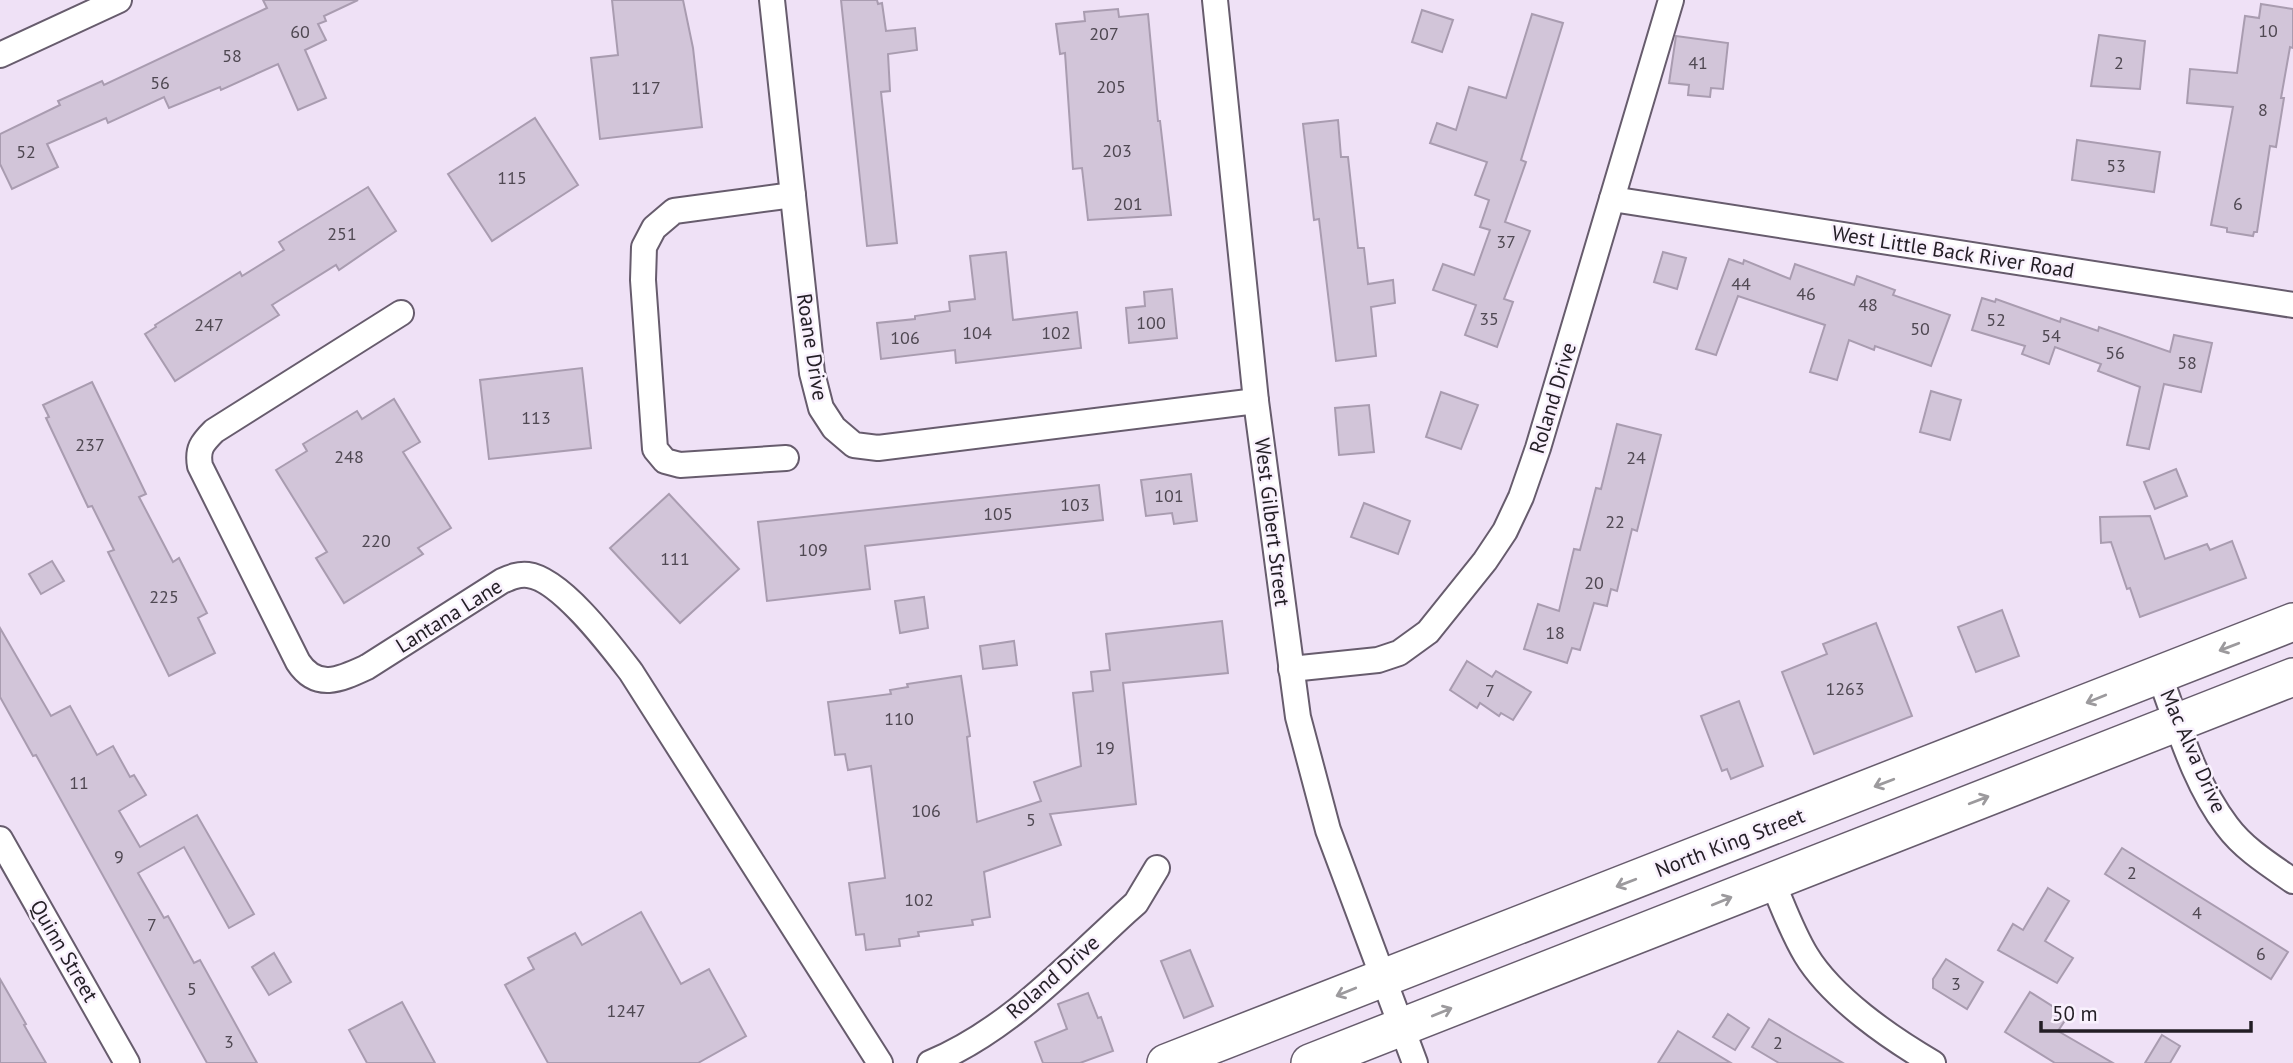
<svg xmlns="http://www.w3.org/2000/svg" width="2293" height="1063" font-family="'PT Sans',sans-serif">
<style>
.building{fill:#d2c5d9;stroke:#a99cb0;stroke-width:2}
.lines{fill:none;stroke-linecap:round;stroke-linejoin:round}
.minor-casing{stroke:#675c6d;stroke-width:28}
.secondary-casing{stroke:#675c6d;stroke-width:40}
.minor{stroke:#fff;stroke-width:24}
.secondary{stroke:#fff;stroke-width:37}
.oneway{stroke:#9c9a9d}
.labels{text-anchor:middle;stroke-width:5;stroke-linejoin:round;paint-order:stroke}
.number-label{font-size:18px;fill:#4f4852}
.street-label{font-size:21px;fill:#231e25;stroke:#f9f1fd}
</style>
<rect width="100%" height="100%" fill="#efe1f6"/>
<!-- building -->
<g class="building">
<path d="M263,0h95l-34,16 2,5 -8,3 8,16 -21,10 21,48 -28,12 -20,-46 -57,26 -1,-3 -51,21 -5,-11 -56,26 -2,-5 -59,26 11,23 -46,22 -12,-25v-30l60,-29 -2,-4 44,-20 2,4 163,-77z"/>
<path d="M612,0h71l10,48 9,79 -102,12 -9,-81 27,-3z"/>
<path d="M841,0h36l1,4 4,-1 4,28 29,-3 2,22 -29,4 2,37 -9,1 16,151 -30,3z"/>
<path d="M2261,4l32,5v39l-3,-1 -9,51h3l-8,49 -6,-1 -13,86h-3l-1,4 -26,-4v-4l-16,-3 22,-118 -46,-4 3,-34 47,4 8,-57 14,2z"/>
<path d="M1118,9l1,8 29,-3 10,107h2l11,94 -83,5 -6,-52 -9,1 -8,-116 -5,1 -4,-30 29,-3 -1,-9z"/>
<path d="M1422,10l31,10 -11,32 -30,-10z"/>
<path d="M1532,14l31,9 -42,137 5,2 -21,60 25,9 -26,68 9,3 -16,45 -32,-12 11,-30 -43,-15 10,-26 31,11 16,-45 -10,-3 9,-27 -14,-5 12,-33 -57,-19 7,-20 19,7 13,-43 37,11z"/>
<path d="M2099,35l46,6 -5,48 -49,-3z"/>
<path d="M1676,36l52,7 -5,46 -12,-1 -1,9 -22,-2 1,-10 -20,-2z"/>
<path d="M535,118l43,67 -86,56 -44,-67z"/>
<path d="M1338,120l3,37h7l10,91h6l4,36 25,-4 2,23 -24,4 5,49 -40,5 -17,-142 -5,1 -11,-96z"/>
<path d="M2077,140l83,12 -6,40 -82,-12z"/>
<path d="M368,187l28,44 -57,39 -3,-5 -64,40 7,10 -104,66 -30,-47 11,-7 -1,-2 85,-53 2,4 42,-26 -5,-8z"/>
<path d="M1006,252l7,68 64,-8 4,36 -125,15 -1,-13 -74,9 -4,-36 38,-4v-3l35,-5 -1,-9 26,-3 -5,-43z"/>
<path d="M1663,252l23,6 -9,31 -23,-7z"/>
<path d="M1729,259l14,5 1,-4 46,19 5,-15 59,21 3,-9 38,14 -2,5 57,20 -19,51 -56,-20 -1,4 -25,-10 -12,40 -27,-8 15,-47 -87,-29 -22,59 -20,-6z"/>
<path d="M1172,289l5,49 -48,5 -3,-35 19,-2 -1,-14z"/>
<path d="M1982,298l13,4 1,-3 64,23 1,-4 37,13 1,-4 71,25 4,-17 38,8 -11,49 -37,-8 -15,65 -22,-4 13,-58 -42,-16 3,-7 -46,-17 -6,17 -27,-10 3,-8 -53,-16z"/>
<path d="M582,368l9,80 -102,11 -9,-79z"/>
<path d="M92,382l54,112 -7,3 34,65 6,-4 28,55 -9,5 17,35 -46,23 -61,-124 6,-2 -22,-44 -4,1 -42,-89 3,-1 -6,-12z"/>
<path d="M1931,391l30,9 -11,40 -30,-8z"/>
<path d="M1441,392l37,13 -17,44 -35,-12z"/>
<path d="M394,399l26,43 -17,10 48,76 -33,20 5,6 -79,49 -28,-45 11,-6 -51,-82 31,-19 -4,-7 54,-33 5,8z"/>
<path d="M1369,405l5,47 -35,3 -4,-47z"/>
<path d="M1617,424l44,11 -24,96 -5,-2 -15,62 -6,-2 -4,17 -13,-3 -14,47 -8,-2 -5,15 -43,-14 14,-45 21,7 15,-62 6,1 16,-62 5,1z"/>
<path d="M2176,469l11,27 -32,13 -11,-27z"/>
<path d="M1191,474l6,47 -23,3 -2,-11 -26,3 -5,-36z"/>
<path d="M1099,485l4,35 -238,26 5,43 -103,12 -9,-79z"/>
<path d="M669,494l70,75 -59,54 -70,-75z"/>
<path d="M1364,503l46,18 -12,33 -47,-17z"/>
<path d="M2150,516l15,43 42,-15 3,6 22,-9 14,37 -106,39 -10,-29 -3,1 -16,-47 -10,1 -1,-26z"/>
<path d="M52,561l12,20 -23,13 -12,-20z"/>
<path d="M924,597l4,31 -28,5 -5,-32z"/>
<path d="M2002,610l17,46 -43,16 -18,-45z"/>
<path d="M1222,621l6,52 -105,10 13,121 -86,10 11,31 -77,27 6,45 -18,3 1,5 -55,7 1,4 -20,3 1,7 -34,4 -2,-16 -8,1 -7,-52 36,-5 -14,-112 -23,4 -3,-16 -10,1 -7,-53 63,-8 -1,-4 18,-3 -1,-3 54,-8 9,60 -3,1 10,85 64,-21 -7,-19 47,-16 -8,-73 20,-2 -2,-19 19,-2 -4,-36z"/>
<path d="M1876,623l36,93 -98,38 -32,-82 45,-18 -4,-10z"/>
<path d="M0,628l51,88 19,-10 27,49 16,-9 17,31 4,-2 12,20 -27,16 21,36 57,-32 57,99 -25,14 -45,-81 -46,26 26,45 4,-2 26,47 6,-3 57,103h-50l-171,-308 -3,1 -33,-59z"/>
<path d="M1014,641l3,24 -34,4 -3,-23z"/>
<path d="M1467,661l25,16 4,-6 35,21 -18,28 -12,-7 -2,3 -19,-13 -3,5 -27,-18z"/>
<path d="M1739,701l24,65 -32,13 -4,-10 -5,2 -21,-55z"/>
<path d="M2122,848l166,104 -17,27 -166,-105z"/>
<path d="M2048,888l21,13 -24,40 28,17 -16,25 -59,-33 15,-26 10,6z"/>
<path d="M641,912l40,72 28,-15 37,67 -48,27h-150l-43,-78 29,-16 -6,-11 47,-25 7,12z"/>
<path d="M1190,950l23,56 -29,12 -23,-57z"/>
<path d="M274,953l17,29 -22,13 -17,-28z"/>
<path d="M1946,959l37,23 -16,27 -34,-21v-9z"/>
<path d="M0,979l26,45 -2,1 22,38h-46z"/>
<path d="M2030,992l38,24 -10,15 55,32h-58l-50,-31z"/>
<path d="M1088,993l10,25 3,-1 12,34 -33,12h-37l-8,-21 32,-13 -9,-25z"/>
<path d="M402,1002l33,61h-68l-18,-33z"/>
<path d="M1728,1014l21,14 -14,22 -22,-13z"/>
<path d="M1769,1019l23,14 51,30h-64l-27,-16z"/>
<path d="M1678,1031l53,32h-73z"/>
<path d="M2162,1035l18,11 -10,17h-25z"/>
</g>
<g class="lines">
<!-- minor casing -->
<g class="minor-casing">
<g id="minor">
<path d="M772,0l40,373 9,35 13,20 20,17 24,3 378,-47"/>
<path d="M1215,0l41,401 42,316 30,113 87,233"/>
<path d="M0,55l119,-55"/>
<path d="M1612,199l681,106"/>
<path d="M401,313l-187,118c-12,12 -17,18 -14,35l98,196c19,29 43,17 69,5l135,-86c9,-4 16,-7 26,-6 33,4 83,71 103,97l249,391"/>
<path d="M786,458l-106,7 -15,-4 -10,-12 -12,-169 1,-33 10,-19 20,-17 119,-16"/>
<path d="M1291,669l87,-9 21,-7 29,-21 57,-71 20,-30 16,-34 17,-49 133,-448"/>
<path d="M2159,674c19,51 35,109 68,152 17,23 43,39 66,55"/>
<path d="M0,839l127,224"/>
<path d="M1772,881c11,25 20,51 34,74 26,43 84,83 127,108"/>
<path d="M930,1063c77,-32 135,-95 196,-151l10,-9 21,-35"/>
</g>
</g>
<!-- secondary casing -->
<g class="secondary-casing">
<g id="secondary">
<path d="M1166,1063l1127,-441"/>
<path d="M1310,1063l983,-386"/>
</g>
</g>
<!-- minor -->
<use href="#minor" class="minor"/>
<!-- secondary -->
<use href="#secondary" class="secondary"/>
</g>
<!-- one-way arrows -->
<defs><path id="oneway-shaft" d="M-6 0H5M1.5-3L5.5 0L1.5 3" fill="none" stroke-width="1.6" stroke-linecap="round" stroke-linejoin="round" transform="scale(1.75)"/></defs>
<g class="oneway">
<use href="#oneway-shaft" transform="translate(2229 647) rotate(159)"/>
<use href="#oneway-shaft" transform="translate(2096 699) rotate(158)"/>
<use href="#oneway-shaft" transform="translate(1884 783) rotate(159)"/>
<use href="#oneway-shaft" transform="translate(1979 800) rotate(-21)"/>
<use href="#oneway-shaft" transform="translate(1626 883) rotate(159)"/>
<use href="#oneway-shaft" transform="translate(1722 901) rotate(-22)"/>
<use href="#oneway-shaft" transform="translate(1346 992) rotate(158)"/>
<use href="#oneway-shaft" transform="translate(1442 1012) rotate(-22)"/>
</g>
<g class="labels">
<!-- number labels -->
<g class="number-label">
<text x="2268" y="37">10</text>
<text x="300" y="38">60</text>
<text x="1104" y="40">207</text>
<text x="232" y="62">58</text>
<text x="1698" y="69">41</text>
<text x="2119" y="69">2</text>
<text x="160" y="89">56</text>
<text x="1111" y="93">205</text>
<text x="646" y="94">117</text>
<text x="2263" y="116">8</text>
<text x="1117" y="157">203</text>
<text x="26" y="158">52</text>
<text x="2116" y="172">53</text>
<text x="512" y="184">115</text>
<text x="1128" y="210">201</text>
<text x="2238" y="210">6</text>
<text x="342" y="240">251</text>
<text x="1506" y="248">37</text>
<text x="1741" y="290">44</text>
<text x="1806" y="300">46</text>
<text x="1868" y="311">48</text>
<text x="1489" y="325">35</text>
<text x="1996" y="326">52</text>
<text x="1151" y="329">100</text>
<text x="209" y="331">247</text>
<text x="1920" y="335">50</text>
<text x="977" y="339">104</text>
<text x="1056" y="339">102</text>
<text x="2051" y="342">54</text>
<text x="905" y="344">106</text>
<text x="2115" y="359">56</text>
<text x="2187" y="369">58</text>
<text x="536" y="424">113</text>
<text x="90" y="451">237</text>
<text x="349" y="463">248</text>
<text x="1636" y="464">24</text>
<text x="1169" y="502">101</text>
<text x="1075" y="511">103</text>
<text x="998" y="520">105</text>
<text x="1615" y="528">22</text>
<text x="376" y="547">220</text>
<text x="813" y="556">109</text>
<text x="675" y="565">111</text>
<text x="1594" y="589">20</text>
<text x="164" y="603">225</text>
<text x="1555" y="639">18</text>
<text x="1845" y="695">1263</text>
<text x="1490" y="697">7</text>
<text x="899" y="725">110</text>
<text x="1105" y="754">19</text>
<text x="79" y="789">11</text>
<text x="926" y="817">106</text>
<text x="1031" y="826">5</text>
<text x="119" y="863">9</text>
<text x="2132" y="879">2</text>
<text x="919" y="906">102</text>
<text x="2197" y="919">4</text>
<text x="152" y="931">7</text>
<text x="2261" y="960">6</text>
<text x="1956" y="990">3</text>
<text x="192" y="995">5</text>
<text x="626" y="1017">1247</text>
<text x="229" y="1048">3</text>
<text x="1778" y="1049">2</text>
</g>
<!-- street labels -->
<g class="street-label">
<text transform="translate(1953 252) rotate(9)" y="7">West Little Back River Road</text>
<text transform="translate(812 347) rotate(81)" y="7">Roane Drive</text>
<text transform="translate(1553 398) rotate(-73)" y="7">Roland Drive</text>
<text transform="translate(1272 522) rotate(83)" y="7">West Gilbert Street</text>
<text transform="translate(449 616) rotate(-32)" y="7">Lantana Lane</text>
<text transform="translate(2193 751) rotate(66)" y="7">Mac Alva Drive</text>
<text transform="translate(1730 843) rotate(-21)" y="7">North King Street</text>
<text transform="translate(64 951) rotate(60)" y="7">Quinn Street</text>
<text transform="translate(1053 977) rotate(-41)" y="7">Roland Drive</text>
</g>
</g>
<!-- scale -->
<path d="M2041 1021v10h210v-10" fill="none" stroke="#231e25" stroke-width="3.5"/>
<text x="2052" y="1021" font-size="21" fill="#231e25" stroke="#f9f1fd" stroke-width="5" paint-order="stroke">50 m</text>
</svg>
